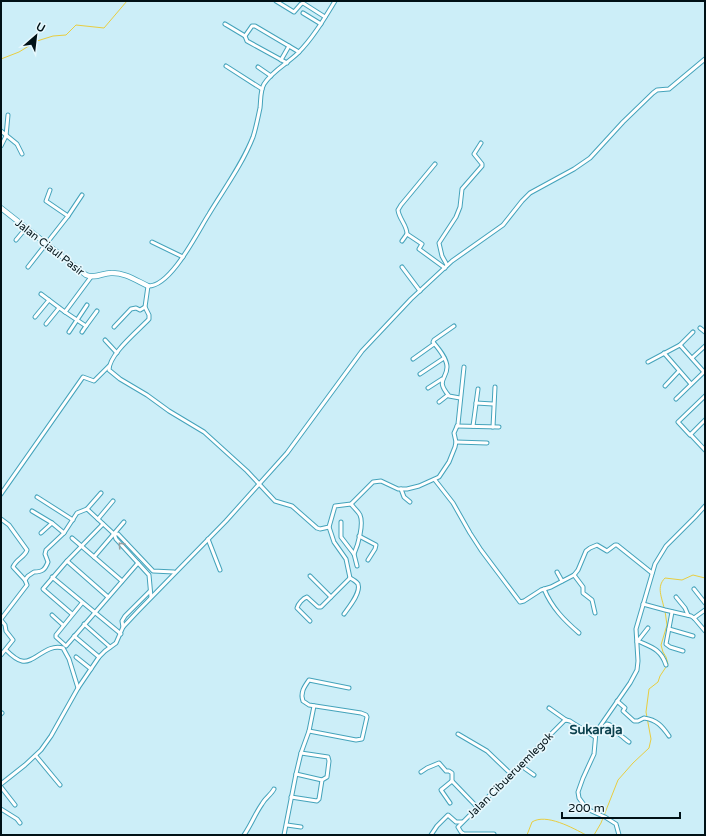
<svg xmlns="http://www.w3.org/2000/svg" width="706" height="836" font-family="'Varela Round',sans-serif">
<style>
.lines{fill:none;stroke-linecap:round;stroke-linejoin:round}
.stream{stroke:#e8cd40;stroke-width:1}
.street-casing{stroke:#44a3bb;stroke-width:5}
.secondary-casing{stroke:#44a3bb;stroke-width:6}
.street{stroke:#fff;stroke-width:3}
.secondary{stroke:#fff;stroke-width:4.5}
.oneway{stroke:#99a0a2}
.labels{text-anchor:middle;stroke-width:3.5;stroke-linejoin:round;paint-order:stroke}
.street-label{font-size:11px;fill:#001116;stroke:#e7f8fd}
.quarter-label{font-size:13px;font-weight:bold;fill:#0b404d;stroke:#e7f8fd}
</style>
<rect width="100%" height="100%" fill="#cceef8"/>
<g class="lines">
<!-- stream -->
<g class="stream">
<path d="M1,59l18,-7 18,-11 16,-5 13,-1 10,-10 28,3 23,-27"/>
<path d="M664,608c-2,-11 -8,-21 1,-30l17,2 11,-5 12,3"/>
<path d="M527,835l5,-13c14,-9 41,6 54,13"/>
<path d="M594,835l7,-12 17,-43 15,-17 16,-15 2,-9 -5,-27 3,-23 9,-7 2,-6 8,-12 -2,-7 -3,-5 -2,-7 6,-20 -2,-14"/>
</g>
<!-- street casing -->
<g class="street-casing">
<g id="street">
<path d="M276,1l18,11 7,-8 2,-1 22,14"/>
<path d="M335,1c-11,18 -22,37 -37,52 -10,10 -26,18 -34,31 -4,7 -3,16 -4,24 -2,9 -4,20 -7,29 -11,28 -29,52 -44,77 -11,17 -38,73 -61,72l-3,21 4,8v4c-11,12 -40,35 -40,51l11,9 27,16 22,16 35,21 43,39 28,30 17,5 25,22 3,1 9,-2 6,-21 16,-2 22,-22 8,-1 17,8h9l12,-3 20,-9 10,-15 6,-15 1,-5 -2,-9 4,-9 6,-57"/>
<path d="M303,13l18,11"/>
<path d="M225,24l20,12"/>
<path d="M281,60l8,-14"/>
<path d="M287,63l-40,-22 -2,-5 7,-10h3l44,26"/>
<path d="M226,66l36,23"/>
<path d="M258,67l13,9"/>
<path d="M1,131l16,13 5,10"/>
<path d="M1,146l5,-10 2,-21"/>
<path d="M435,164l-34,41 -3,5c1,9 9,15 9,24l15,10 -3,5 26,19"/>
<path d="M50,190l-4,11 22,15"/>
<path d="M16,240l10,-12"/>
<path d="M402,241l5,-7"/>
<path d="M152,242l31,15"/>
<path d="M447,265l-5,-9 -3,-13 17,-26 4,-10 2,-18 20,-23v-2l-8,-10 7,-11"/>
<path d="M28,267l40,-51 14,-21"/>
<path d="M402,267l18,24"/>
<path d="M41,294l24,18 26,-35"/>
<path d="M65,312l21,14 11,-15"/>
<path d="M35,317l14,-17"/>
<path d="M46,324l13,-16"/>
<path d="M454,326l-20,14 -1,2c5,6 14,16 14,25 0,13 -12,12 2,29l11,2"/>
<path d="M114,327l17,-18 5,-1 4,2 5,-3"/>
<path d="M700,328l5,4"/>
<path d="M69,332l18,-27"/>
<path d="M82,332l4,-6"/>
<path d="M105,340l12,13"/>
<path d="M680,345l13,-13"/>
<path d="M664,353l27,31"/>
<path d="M692,358l13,-12"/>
<path d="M413,359l21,-15"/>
<path d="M648,362l32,-17 24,27"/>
<path d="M420,374l24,-16"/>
<path d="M665,386l14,-15"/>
<path d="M428,388l14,-9"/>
<path d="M705,396l-27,26 12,13 15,-15"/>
<path d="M676,399l29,-28"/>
<path d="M439,402l9,-7"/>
<path d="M476,403l17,1"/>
<path d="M457,426l42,1"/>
<path d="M473,426l5,-37"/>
<path d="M493,427l2,-40"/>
<path d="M690,434l15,16"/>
<path d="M456,442l31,1"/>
<path d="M435,480l18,23 17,30 11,17 39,52 4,-1 17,-11 10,-3 23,-12 4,-5 8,-19 4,-3 7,-3 10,6 8,-6h2l35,28"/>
<path d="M401,489l3,8 6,5"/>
<path d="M1,494l82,-117 11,4 15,-15"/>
<path d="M37,497l36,23"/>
<path d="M351,504c3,4 7,7 9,11 4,9 -2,30 -6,39"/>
<path d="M87,509l27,25h4l35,37 21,1"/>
<path d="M32,511l20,12 12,10"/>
<path d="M1,519l8,6 18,25c-2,7 -11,9 -14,17l12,13 2,5 -26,34"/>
<path d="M98,519l15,-18"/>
<path d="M341,522v15l13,17 3,12"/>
<path d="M329,527l5,15 12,17 4,19"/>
<path d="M41,533l11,-10"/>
<path d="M114,534l2,5 33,36 2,22"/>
<path d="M359,536l17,9 -1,4 -7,11"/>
<path d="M72,538l50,43"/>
<path d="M208,539l12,31"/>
<path d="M94,557l30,-35"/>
<path d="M67,561l41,36"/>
<path d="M557,572l5,9"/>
<path d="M574,575l9,12v6l9,7 3,13"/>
<path d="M310,576l21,21"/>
<path d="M52,577l69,57"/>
<path d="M25,580l3,-4 6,-4c8,0 11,-2 14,-10l-3,-8 1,-4 18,-17 13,-20 10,-4 14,-16"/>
<path d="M544,589c8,19 20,31 35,44"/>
<path d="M694,589l11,14"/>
<path d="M676,597l9,11 3,7"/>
<path d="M82,603l-26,32v2l10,9 72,-83"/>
<path d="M643,604l22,6 26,6 3,2 11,13"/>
<path d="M672,612l-6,32 4,3 13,4"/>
<path d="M72,614l-29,-25 24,-28 36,-37"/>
<path d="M344,614c5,-7 17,-21 14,-30 -2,-3 -6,-5 -8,-6"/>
<path d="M52,615l11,10"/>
<path d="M694,618l11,-8"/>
<path d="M1,620l4,5 1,6 7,9 -12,15"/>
<path d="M310,621l-13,-13c1,-4 6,-10 10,-11l11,10h3l29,-29"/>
<path d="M84,624l26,23"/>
<path d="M123,627l-1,-6 3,-5 25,-25"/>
<path d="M669,629l24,7"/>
<path d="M74,636l25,21"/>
<path d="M638,641c13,6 23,8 28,24"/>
<path d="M637,642l11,-14"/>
<path d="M6,650c4,4 10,10 16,11 12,3 24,-18 41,-13l6,11 9,29"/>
<path d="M76,657l15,12"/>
<path d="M617,701l8,7 -2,3 11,10h4l6,-3c13,2 18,8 25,18"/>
<path d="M549,708l17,12"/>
<path d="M1,714l1,-1"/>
<path d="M598,729h3l6,-5c7,1 8,6 13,11 3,2 6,5 9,7"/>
<path d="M309,731l47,9 6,-1 5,-22 -1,-2 -5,-2 -52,-8 -6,-4c-3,-8 1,-14 6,-21l40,8"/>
<path d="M458,734l29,17 24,23"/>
<path d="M36,756l24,29"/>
<path d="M520,765l14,10"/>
<path d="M421,772l6,-4 12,-5 7,8h3l3,2v8l25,26"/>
<path d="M296,774l26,6"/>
<path d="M1,784l24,-19 16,-15 10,-14 27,-48 21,-31 6,-6 11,-8 7,-16 15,-16 88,-90 61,-68 75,-102 49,-52 41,-38 51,-36 19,-24 8,-8 44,-24 16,-11 33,-36 30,-29 4,-3 12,-1 36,-30"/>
<path d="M1,787l14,18"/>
<path d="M291,797l26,4 2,-2 3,-19 5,-3 2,-16 -1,-4 -27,-4"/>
<path d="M450,803l-9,-13 11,-9"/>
<path d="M1,809l16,10 3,4"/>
<path d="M287,825l14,2"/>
<path d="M494,834h-30l-3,-2 -3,-5 106,-106 2,-1 4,1 25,16"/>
<path d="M244,835c7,-10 11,-21 18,-31 3,-6 9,-9 12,-15"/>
<path d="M284,835l12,-61 5,-21 8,-22 5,-25"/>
<path d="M431,835l6,-9 11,-11 8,7h6"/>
<path d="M619,835l-3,-11 -11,-7 -18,-8 -8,-11 -1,-6 5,-14 11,-24 2,-22 34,-49 7,-13 1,-9 -2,-32 19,-65 11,-18 29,-29 10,-11"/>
</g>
</g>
<!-- secondary casing -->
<g class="secondary-casing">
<path id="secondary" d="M1,208l85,67c9,4 16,-2 25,-2 13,-1 26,8 37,13"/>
</g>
<!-- street -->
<use href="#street" class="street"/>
<!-- secondary -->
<use href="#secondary" class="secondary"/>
</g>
<!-- one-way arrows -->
<defs><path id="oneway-chevron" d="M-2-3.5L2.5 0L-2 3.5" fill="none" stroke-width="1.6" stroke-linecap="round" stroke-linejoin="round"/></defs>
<use class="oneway" href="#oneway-chevron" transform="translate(121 545) rotate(-133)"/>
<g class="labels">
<!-- street labels -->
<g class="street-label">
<text transform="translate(50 247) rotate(38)" y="4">Jalan Ciaul Pasir</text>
<text transform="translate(510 775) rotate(-45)" y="4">Jalan Cibueruemlegok</text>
</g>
<!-- quarter labels -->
<g class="quarter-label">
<text x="596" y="734">Sukaraja</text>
</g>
</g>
<!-- border -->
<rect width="706" height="836" fill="none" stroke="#001116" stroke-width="4"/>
<!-- north arrow -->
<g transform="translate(36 36) rotate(28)" stroke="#e7f8fd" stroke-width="3" paint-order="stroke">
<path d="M0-3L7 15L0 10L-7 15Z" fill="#001116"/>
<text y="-6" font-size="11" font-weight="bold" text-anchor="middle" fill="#001116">U</text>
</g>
<!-- scale -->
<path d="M562 812v6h118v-6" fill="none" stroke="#001116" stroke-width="2"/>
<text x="568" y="812" font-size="12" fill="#001116" stroke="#e7f8fd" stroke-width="3" paint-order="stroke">200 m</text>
</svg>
